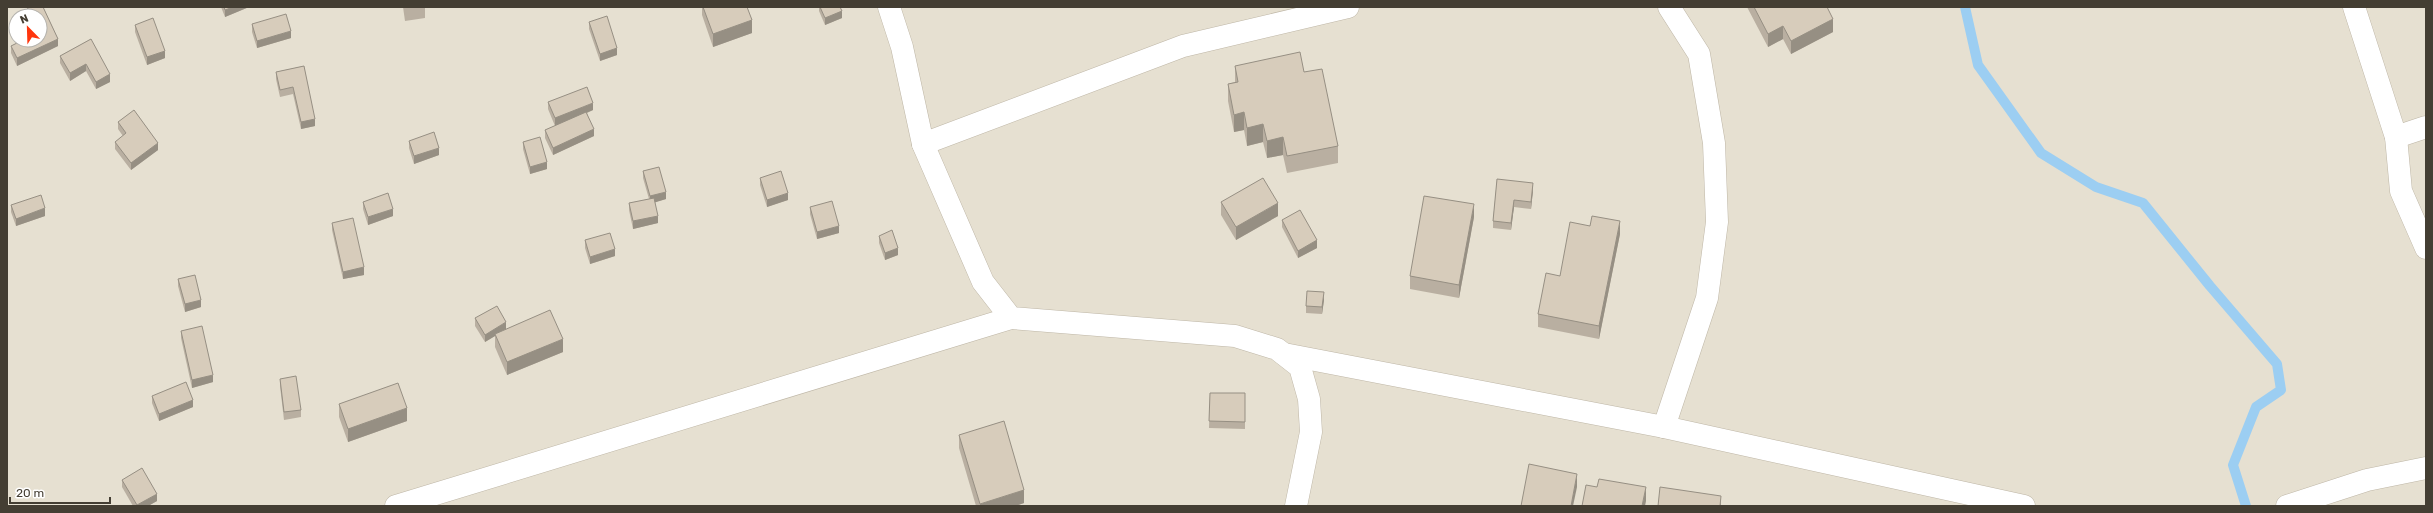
<svg xmlns="http://www.w3.org/2000/svg" width="2433" height="513" font-family="Rubik,sans-serif">
<style>
.residential{fill:#e6e0d1;fill-rule:evenodd}
.lines{fill:none;stroke-linecap:round;stroke-linejoin:round}
.stream{stroke:#9ccef2;stroke-width:10}
.street-casing{stroke:#beb6a6;stroke-width:23}
.street{stroke:#fff;stroke-width:22}
.wall{fill:#b9afa1}
.shaded-wall{fill:#968f83}
.building{fill:#d7ccbb;stroke:#968f83}
</style>
<rect width="100%" height="100%" fill="#f2eee3"/>
<!-- residential -->
<path class="residential" d="M7,7h2419v499h-2419zM16,16h24v24h-24z"/>
<g class="lines">
<!-- stream -->
<path class="stream" d="M1965,7l13,58 63,88 55,34 47,16 67,83 67,78 4,26 -25,17 -23,58 13,41"/>
<!-- street casing -->
<g class="street-casing">
<g id="street">
<path d="M889,7l13,40 21,97 60,138 28,36 224,18 42,13 23,18 9,32 2,33 -15,74"/>
<path d="M2354,7l42,130 5,54 25,57"/>
<path d="M2396,137l30,-10"/>
<path d="M923,144l260,-98 165,-39"/>
<path d="M1284,354l380,73 360,79"/>
<path d="M1664,427l43,-129 10,-76 -3,-79 -15,-89 -30,-47"/>
<path d="M396,506l615,-188"/>
<path d="M2287,506l80,-26 59,-12"/>
</g>
</g>
<!-- street -->
<use href="#street" class="street"/>
</g>
<!-- wall -->
<g class="wall">
<path d="M27,7h16l15,32v7l-41,20 -6,-13v-7l12,-6h17v-24h-12l-1,-2z"/>
<path d="M221,7h28l-24,10z"/>
<path d="M403,7h22v11l-20,3z"/>
<path d="M702,7h45l5,26 -39,14 -11,-32z"/>
<path d="M819,7h21l2,11 -17,7 -6,-14z"/>
<path d="M1747,7h80l6,25 -42,22 -8,-15 -15,8z"/>
<path d="M589,22l28,33 -17,6 -11,-32z"/>
<path d="M252,24l39,14 -34,10 -5,-16z"/>
<path d="M135,25l30,33 -18,7 -12,-33z"/>
<path d="M91,39l19,43 -14,7 -10,-18 -16,10 -10,-18v-7z"/>
<path d="M304,66l11,60 -14,3 -8,-35 -13,3 -4,-18v-7z"/>
<path d="M1235,66l69,6 34,74v17l-51,10 -4,-18 -16,3 -4,-16 -16,4 -3,-16 -10,2 -6,-31v-17l7,-2z"/>
<path d="M548,102l45,8 -6,3 7,23 -41,19 -8,-17v-8l16,-7 -6,3 -7,-17z"/>
<path d="M118,122l40,28 -27,20 -16,-21v-7l8,-6 -5,-7z"/>
<path d="M409,141l30,14 -25,9 -5,-16z"/>
<path d="M523,142l24,27 -17,5 -7,-25z"/>
<path d="M643,171l23,28 -11,3 3,21 -25,6 -4,-19v-7l20,-4 -6,-21z"/>
<path d="M760,178l28,22 -21,7 -7,-22z"/>
<path d="M1497,179l36,11 -2,19 -17,-2 -3,23 -18,-2v-7z"/>
<path d="M363,202l30,14 -25,9 -5,-16z"/>
<path d="M1221,202l57,14 -42,24 -15,-25z"/>
<path d="M11,205l34,11 -29,10 -5,-14z"/>
<path d="M810,207l29,26 -22,6 -7,-25z"/>
<path d="M1474,217l-15,81 -49,-9v-13z"/>
<path d="M1282,220l35,28 -19,10 -16,-31z"/>
<path d="M332,223l32,52 -21,4 -11,-49z"/>
<path d="M1590,226l30,8 -21,105 -61,-12v-13z"/>
<path d="M879,236l19,19 -13,5 -6,-17z"/>
<path d="M585,240l30,16 -25,8 -5,-16z"/>
<path d="M178,279l23,28 -16,5 -7,-26z"/>
<path d="M1324,300l-2,14 -16,-1v-7z"/>
<path d="M475,318l31,11 57,23 -56,23 -12,-28v-11l-10,6 -10,-16z"/>
<path d="M181,331l32,51 -21,6 -11,-50z"/>
<path d="M280,379l21,31v7l-17,3 -4,-34z"/>
<path d="M1210,393h35v36l-36,-1z"/>
<path d="M152,396l41,11 -34,14 -7,-18z"/>
<path d="M339,404l68,17 -59,21 -9,-25z"/>
<path d="M959,435l65,68 -9,3h-39l-17,-58z"/>
<path d="M122,480l35,21 -9,5h-15l-11,-19z"/>
</g>
<!-- shaded-wall -->
<g class="shaded-wall">
<path d="M233,7h16l-24,10v-7z"/>
<path d="M842,11v7l-17,7v-7z"/>
<path d="M1833,19v13l-42,22v-13z"/>
<path d="M752,20v13l-39,14v-13z"/>
<path d="M1783,26v13l-15,8v-13z"/>
<path d="M291,31v7l-34,10v-7z"/>
<path d="M58,39v7l-41,20v-8z"/>
<path d="M617,48v7l-17,6v-7z"/>
<path d="M165,51v7l-18,7v-8z"/>
<path d="M86,64v7l-16,10v-8z"/>
<path d="M110,74v8l-14,7v-7z"/>
<path d="M593,103v7l-38,16v-8z"/>
<path d="M1244,112v18l-10,2v-17z"/>
<path d="M315,119v7l-14,3v-7z"/>
<path d="M1263,124v18l-16,4v-18z"/>
<path d="M594,129v7l-41,19v-7z"/>
<path d="M1283,137v18l-16,3v-17z"/>
<path d="M158,143v7l-27,20v-7z"/>
<path d="M439,148v7l-25,9v-8z"/>
<path d="M547,162v7l-17,5v-7z"/>
<path d="M1533,183v7l-2,19v-7z"/>
<path d="M666,192v7l-16,5v-8z"/>
<path d="M788,193v7l-21,7v-7z"/>
<path d="M1514,200v7l-3,23v-7z"/>
<path d="M1278,203v13l-42,24v-13z"/>
<path d="M1474,204v13l-15,81v-13z"/>
<path d="M45,208v8l-29,10v-7z"/>
<path d="M393,209v7l-25,9v-8z"/>
<path d="M658,216v7l-25,6v-8z"/>
<path d="M1620,221v13l-21,105v-13z"/>
<path d="M839,226v7l-22,6v-7z"/>
<path d="M1317,240v8l-19,10v-7z"/>
<path d="M898,248v7l-13,5v-7z"/>
<path d="M615,249v7l-25,8v-7z"/>
<path d="M364,267v8l-21,4v-7z"/>
<path d="M1324,292v8l-2,14v-7z"/>
<path d="M201,300v7l-16,5v-8z"/>
<path d="M506,322v7l-11,5v2l-10,6v-7z"/>
<path d="M563,339v13l-56,23v-13z"/>
<path d="M213,375v7l-21,6v-8z"/>
<path d="M193,400v7l-34,14v-7z"/>
<path d="M407,408v13l-59,21v-13z"/>
<path d="M1577,474v13l-4,19h-2z"/>
<path d="M1646,487v14l-1,5h-3z"/>
<path d="M1024,490v13l-9,3h-35v-2z"/>
<path d="M157,494v7l-9,5h-11v-1z"/>
<path d="M1721,496v10h-1z"/>
</g>
<!-- building -->
<g class="building">
<path d="M27,7h16l15,32 -41,19 -6,-12 12,-6h17v-24h-8z"/>
<path d="M224,7h9l-8,3z"/>
<path d="M703,7h44l5,13 -39,14z"/>
<path d="M820,7h20l2,4 -17,7z"/>
<path d="M1754,7h73l6,12 -42,22 -8,-15 -15,8z"/>
<path d="M286,14l5,17 -34,10 -5,-17z"/>
<path d="M607,16l10,32 -17,6 -11,-32z"/>
<path d="M153,18l12,33 -18,6 -12,-32z"/>
<path d="M91,39l19,35 -14,8 -10,-18 -16,9 -10,-17z"/>
<path d="M1300,52l4,20 18,-3 16,77 -51,10 -4,-19 -16,4 -4,-17 -16,4 -3,-16 -10,3 -6,-31 10,-2 -3,-16z"/>
<path d="M304,66l11,53 -14,3 -8,-35 -13,3 -4,-18z"/>
<path d="M587,87l6,16 -38,15 -7,-16z"/>
<path d="M134,110l24,33 -27,20 -16,-21 11,-9 -8,-11z"/>
<path d="M586,112l8,17 -41,19 -8,-18z"/>
<path d="M434,132l5,16 -25,8 -5,-15z"/>
<path d="M540,137l7,25 -17,5 -7,-25z"/>
<path d="M659,167l7,25 -16,4 -7,-25z"/>
<path d="M781,171l7,22 -21,7 -7,-22z"/>
<path d="M1263,178l15,25 -42,24 -15,-25z"/>
<path d="M1497,179l36,4 -2,19 -17,-2 -3,23 -18,-2z"/>
<path d="M388,193l5,16 -25,8 -5,-15z"/>
<path d="M41,195l4,13 -29,11 -5,-14z"/>
<path d="M1424,196l50,8 -15,81 -49,-9z"/>
<path d="M654,198l4,18 -25,5 -4,-18z"/>
<path d="M832,201l7,25 -22,6 -7,-25z"/>
<path d="M1300,210l17,30 -19,11 -16,-31z"/>
<path d="M1592,216l28,5 -21,105 -61,-12 8,-41 14,3 10,-54 20,4z"/>
<path d="M353,218l11,49 -21,5 -11,-49z"/>
<path d="M892,230l6,18 -13,5 -6,-17z"/>
<path d="M610,233l5,16 -25,8 -5,-17z"/>
<path d="M195,275l6,25 -16,4 -7,-25z"/>
<path d="M1307,291l17,1 -2,15 -16,-1z"/>
<path d="M497,306l9,16 -21,13 -10,-17z"/>
<path d="M550,310l13,29 -56,23 -12,-28z"/>
<path d="M202,326l11,49 -21,5 -11,-49z"/>
<path d="M296,376l5,34 -17,2 -4,-33z"/>
<path d="M186,382l7,18 -34,14 -7,-18z"/>
<path d="M398,383l9,25 -59,21 -9,-25z"/>
<path d="M1210,393h35v29l-36,-1z"/>
<path d="M1004,421l20,69 -44,14 -21,-69z"/>
<path d="M1529,464l48,10 -6,32h-50z"/>
<path d="M142,468l15,26 -20,11 -15,-25z"/>
<path d="M1599,479l47,8 -4,19h-60l4,-21 11,2z"/>
<path d="M1660,487l61,9 -1,10h-62z"/>
</g>
<!-- border -->
<rect width="2433" height="513" fill="none" stroke="#443e33" stroke-width="16"/>
<!-- north arrow -->
<g transform="translate(28 28) rotate(337)"><circle r="19" fill="#ffffff" stroke="#b4b2ad"/>
<path d="M0-3L7 15L0 10L-7 15Z" fill="#ff350d"/>
<text y="-6" font-size="11" font-weight="bold" text-anchor="middle" fill="#443e33">N</text>
</g>
<!-- scale -->
<path d="M10 497v6h100v-6" fill="none" stroke="#443e33" stroke-width="2"/>
<text x="16" y="497" font-size="12" fill="#443e33" stroke="#ffffff" stroke-width="3" paint-order="stroke">20 m</text>
</svg>
